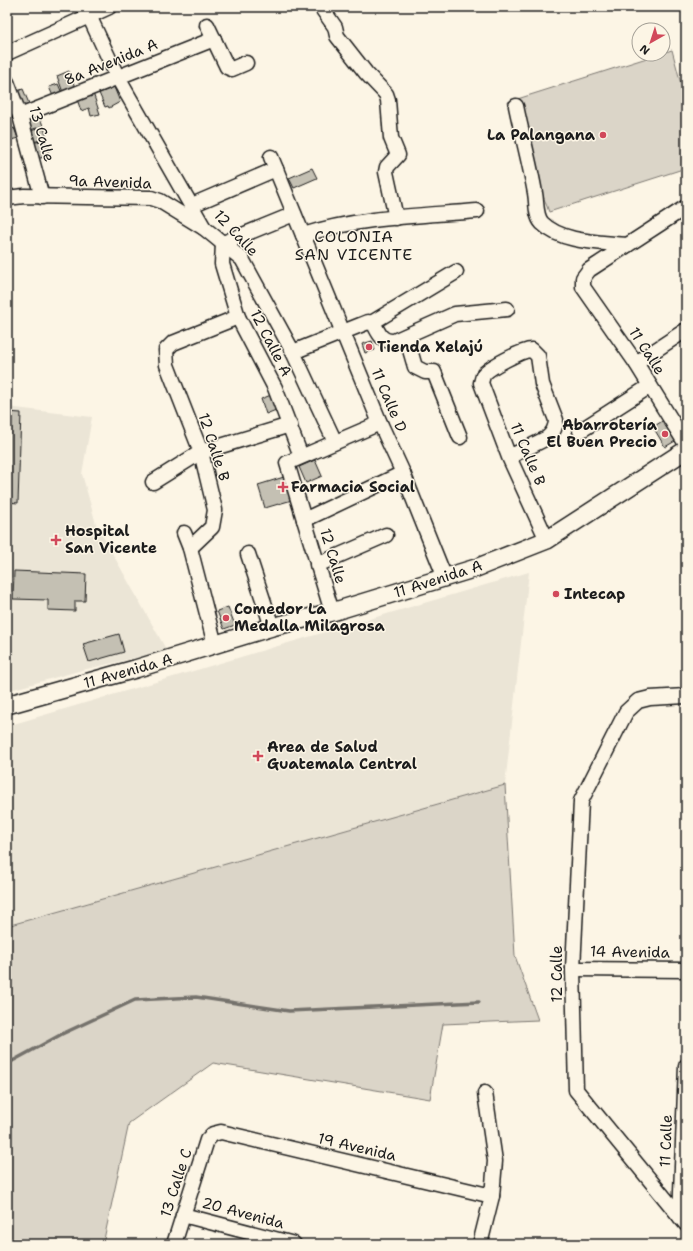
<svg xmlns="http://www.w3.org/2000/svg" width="693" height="1251" font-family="'Shantell Sans',sans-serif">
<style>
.built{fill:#ebe5d6}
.green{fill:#dbd5c8;stroke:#7c7872}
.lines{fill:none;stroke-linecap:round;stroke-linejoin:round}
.stream{stroke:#75726c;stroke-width:3.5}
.building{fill:#c4c0b3;stroke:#1c1c1c}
.minor-casing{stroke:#1c1c1c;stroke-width:17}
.tertiary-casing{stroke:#1c1c1c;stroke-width:20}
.minor{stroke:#fcf5e5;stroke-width:14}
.tertiary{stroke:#fcf5e5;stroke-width:17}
.poi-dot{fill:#d1495b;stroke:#fcf5e5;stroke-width:1.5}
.labels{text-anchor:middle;stroke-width:3;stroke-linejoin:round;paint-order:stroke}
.street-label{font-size:15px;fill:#1c1c1c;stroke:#fcf5e5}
.poi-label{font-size:15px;font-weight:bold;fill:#1c1c1c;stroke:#fcf5e5;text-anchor:start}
.neighbourhood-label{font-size:16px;letter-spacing:1px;fill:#1c1c1c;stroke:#fcf5e5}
</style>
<rect width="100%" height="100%" fill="#fcf5e5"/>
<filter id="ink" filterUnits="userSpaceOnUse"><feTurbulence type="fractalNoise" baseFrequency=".025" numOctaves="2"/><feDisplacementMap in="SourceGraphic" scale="8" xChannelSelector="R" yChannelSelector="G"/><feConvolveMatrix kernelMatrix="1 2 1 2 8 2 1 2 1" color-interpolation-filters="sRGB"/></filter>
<g filter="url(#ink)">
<!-- built -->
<g class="built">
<path d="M7,407l85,10 -10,57 14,50 71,127 -85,19 -75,21z"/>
<path d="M529,572l-24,213 -498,141v-200z"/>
</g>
<!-- green -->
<g class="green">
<path d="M672,50l14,53v65l-137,44 -41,-110z"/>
<path d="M505,785l10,171 23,64 -95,4 -13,75 -217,-36 -84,60 -26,121h-96v-318z"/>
</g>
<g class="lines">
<!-- stream -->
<path class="stream" d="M7,1064l55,-30 73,-34 61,-3 93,14 190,-9"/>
</g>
<!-- building -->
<g class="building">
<path d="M69,71l7,19 -12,5 -7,-19z"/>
<path d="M58,84l4,9 -9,3 -4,-9z"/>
<path d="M114,87l6,15 -11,6 -1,-2 -3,1 -6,-14z"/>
<path d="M23,89l7,17 -9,4 -7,-18z"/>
<path d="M93,93l7,21 -9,2 -2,-8 -8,3 -4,-12z"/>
<path d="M38,112l5,14 -16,5 -4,-14z"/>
<path d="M44,127l3,11 -17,5 -3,-11z"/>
<path d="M14,128l4,10 -10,3 -1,-10z"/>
<path d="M45,140l4,16 -13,3 -4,-16z"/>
<path d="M312,168l5,10 -23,10 -5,-10z"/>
<path d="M372,341l3,9 -10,3 -3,-9z"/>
<path d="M276,393l5,15 -15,6 -5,-15z"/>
<path d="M7,412l14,1 -3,90 -11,-1z"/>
<path d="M664,420l13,20 -12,7 -12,-20z"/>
<path d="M315,460l7,16 -16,7 -7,-16z"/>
<path d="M284,477l8,23 -27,8 -7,-23z"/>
<path d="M14,571l72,3 -1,27h-10v10l-27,-1v-10l-35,-1z"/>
<path d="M228,607l7,18 -11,4 -7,-18z"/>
<path d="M119,634l5,18 -35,10 -6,-18z"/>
</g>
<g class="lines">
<!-- minor casing -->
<g class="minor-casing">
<g id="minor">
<path d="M85,7l33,71 86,150 38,31 51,93 42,90"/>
<path d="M321,7l14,20 2,9 29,37 20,21 2,6 3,38 7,17 -11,12 -1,5 10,46"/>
<path d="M207,25l20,42 5,2 14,-6"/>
<path d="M7,53l102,-46"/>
<path d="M7,82l13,34 22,81"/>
<path d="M516,106c6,29 14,58 19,87 2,10 0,22 7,30 20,20 58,19 85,22"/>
<path d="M20,116l194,-77"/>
<path d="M271,157l109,266 23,50 42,105"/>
<path d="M7,198l17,-2 127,2 9,3 44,27"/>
<path d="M192,205l84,-36"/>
<path d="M686,207l-97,63 -6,8v9l53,76 50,81"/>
<path d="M294,214l-71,29 -1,21 16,53 37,71 26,68"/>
<path d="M303,235c56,-18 116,-19 174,-24"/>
<path d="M373,322l83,-50"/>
<path d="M406,336l9,31 10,5h9l26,65"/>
<path d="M293,352l75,-30 6,2c5,10 8,18 20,17l61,-27 52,-5"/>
<path d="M636,363l50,-33"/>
<path d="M580,431l70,-45"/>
<path d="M509,457l38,-19c6,-5 9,-10 9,-18l-14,-36 -4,-28 -6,-6c-8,-1 -42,17 -48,24 -2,3 -2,6 -3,9l28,74 38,83"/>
<path d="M153,482l48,-30 89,-27"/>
<path d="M304,520l99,-47"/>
<path d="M184,533l6,15 25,97"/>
<path d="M190,548l22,-21 3,-17 -14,-58 -34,-87 -1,-15 7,-7 65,-26"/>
<path d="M248,554l24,73"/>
<path d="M317,565l69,-30"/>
<path d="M332,612l-45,-149 93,-40"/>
<path d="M686,696l-36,2 -12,3 -12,11 -45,89 -8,168 3,121 110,134"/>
<path d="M573,969l113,1"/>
<path d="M183,1215l111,29"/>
<path d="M680,1217l6,-151"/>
<path d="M174,1244l33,-104 6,-6 8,-2 271,64"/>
<path d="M480,1244l12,-48 3,-35 -10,-68"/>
</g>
</g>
<!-- tertiary casing -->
<g class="tertiary-casing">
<path id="tertiary" d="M7,705l128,-36 137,-42 60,-15 144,-44 71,-28 139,-90"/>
</g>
<!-- minor -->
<use href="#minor" class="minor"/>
<!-- tertiary -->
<use href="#tertiary" class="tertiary"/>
</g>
</g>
<!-- markers -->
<g class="poi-dot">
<circle cx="603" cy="135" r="4"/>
<circle cx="369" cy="347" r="4"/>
<circle cx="665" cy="434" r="4"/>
<path d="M281 481h4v4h4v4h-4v4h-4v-4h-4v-4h4z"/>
<path d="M54 534h4v4h4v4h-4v4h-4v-4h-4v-4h4z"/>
<circle cx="556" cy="594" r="4"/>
<circle cx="226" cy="618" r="4"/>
<path d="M256 750h4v4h4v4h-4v4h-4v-4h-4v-4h4z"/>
</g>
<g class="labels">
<!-- street labels -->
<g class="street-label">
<text transform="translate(111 62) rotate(-22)" y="5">8a Avenida A</text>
<text transform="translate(42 134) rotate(74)" y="5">13 Calle</text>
<text transform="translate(110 182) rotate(2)" y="5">9a Avenida</text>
<text transform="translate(236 233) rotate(47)" y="5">12 Calle</text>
<text transform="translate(271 343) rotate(63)" y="5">12 Calle A</text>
<text transform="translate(647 351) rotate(57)" y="5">11 Calle</text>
<text transform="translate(389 400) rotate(67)" y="5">11 Calle D</text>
<text transform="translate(214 447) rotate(72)" y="5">12 Calle B</text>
<text transform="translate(528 454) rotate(67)" y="5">11 Calle B</text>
<text transform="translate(333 556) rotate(73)" y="5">12 Calle</text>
<text transform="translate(438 579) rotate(-18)" y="5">11 Avenida A</text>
<text transform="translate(128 671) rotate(-16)" y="5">11 Avenida A</text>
<text transform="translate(630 952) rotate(1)" y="5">14 Avenida</text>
<text transform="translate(557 974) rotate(-90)" y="5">12 Calle</text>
<text transform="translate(666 1141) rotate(-88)" y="5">11 Calle</text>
<text transform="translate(357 1147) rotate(13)" y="5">19 Avenida</text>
<text transform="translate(176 1183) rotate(-72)" y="5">13 Calle C</text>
<text transform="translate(243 1213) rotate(15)" y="5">20 Avenida</text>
</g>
<!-- poi labels -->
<g class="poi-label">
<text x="595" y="140" text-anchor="end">La Palangana</text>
<text x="377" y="352">Tienda Xelajú</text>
<text x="657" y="430" text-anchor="end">Abarrotería<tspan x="657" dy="17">El Buen Precio</tspan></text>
<text x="291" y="492">Farmacia Social</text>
<text x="65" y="536">Hospital<tspan x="65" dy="17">San Vicente</tspan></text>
<text x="564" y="599">Intecap</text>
<text x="234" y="614">Comedor La<tspan x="234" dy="17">Medalla Milagrosa</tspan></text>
<text x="267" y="752">Area de Salud<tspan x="267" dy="17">Guatemala Central</tspan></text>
</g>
<!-- neighbourhood labels -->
<g class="neighbourhood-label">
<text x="354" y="242">COLONIA<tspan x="354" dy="18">SAN VICENTE</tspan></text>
</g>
</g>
<!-- margin -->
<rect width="693" height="1251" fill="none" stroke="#fcf5e5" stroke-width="24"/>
<rect x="12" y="12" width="669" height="1227" fill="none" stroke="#1c1c1c" stroke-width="1.5" filter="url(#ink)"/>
<!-- north arrow -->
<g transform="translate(651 42) rotate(219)"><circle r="19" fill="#fcf5e5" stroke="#a29e95"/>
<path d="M0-3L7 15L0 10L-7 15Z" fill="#d1495b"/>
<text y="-6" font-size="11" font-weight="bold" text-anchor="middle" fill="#1c1c1c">N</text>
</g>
</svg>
